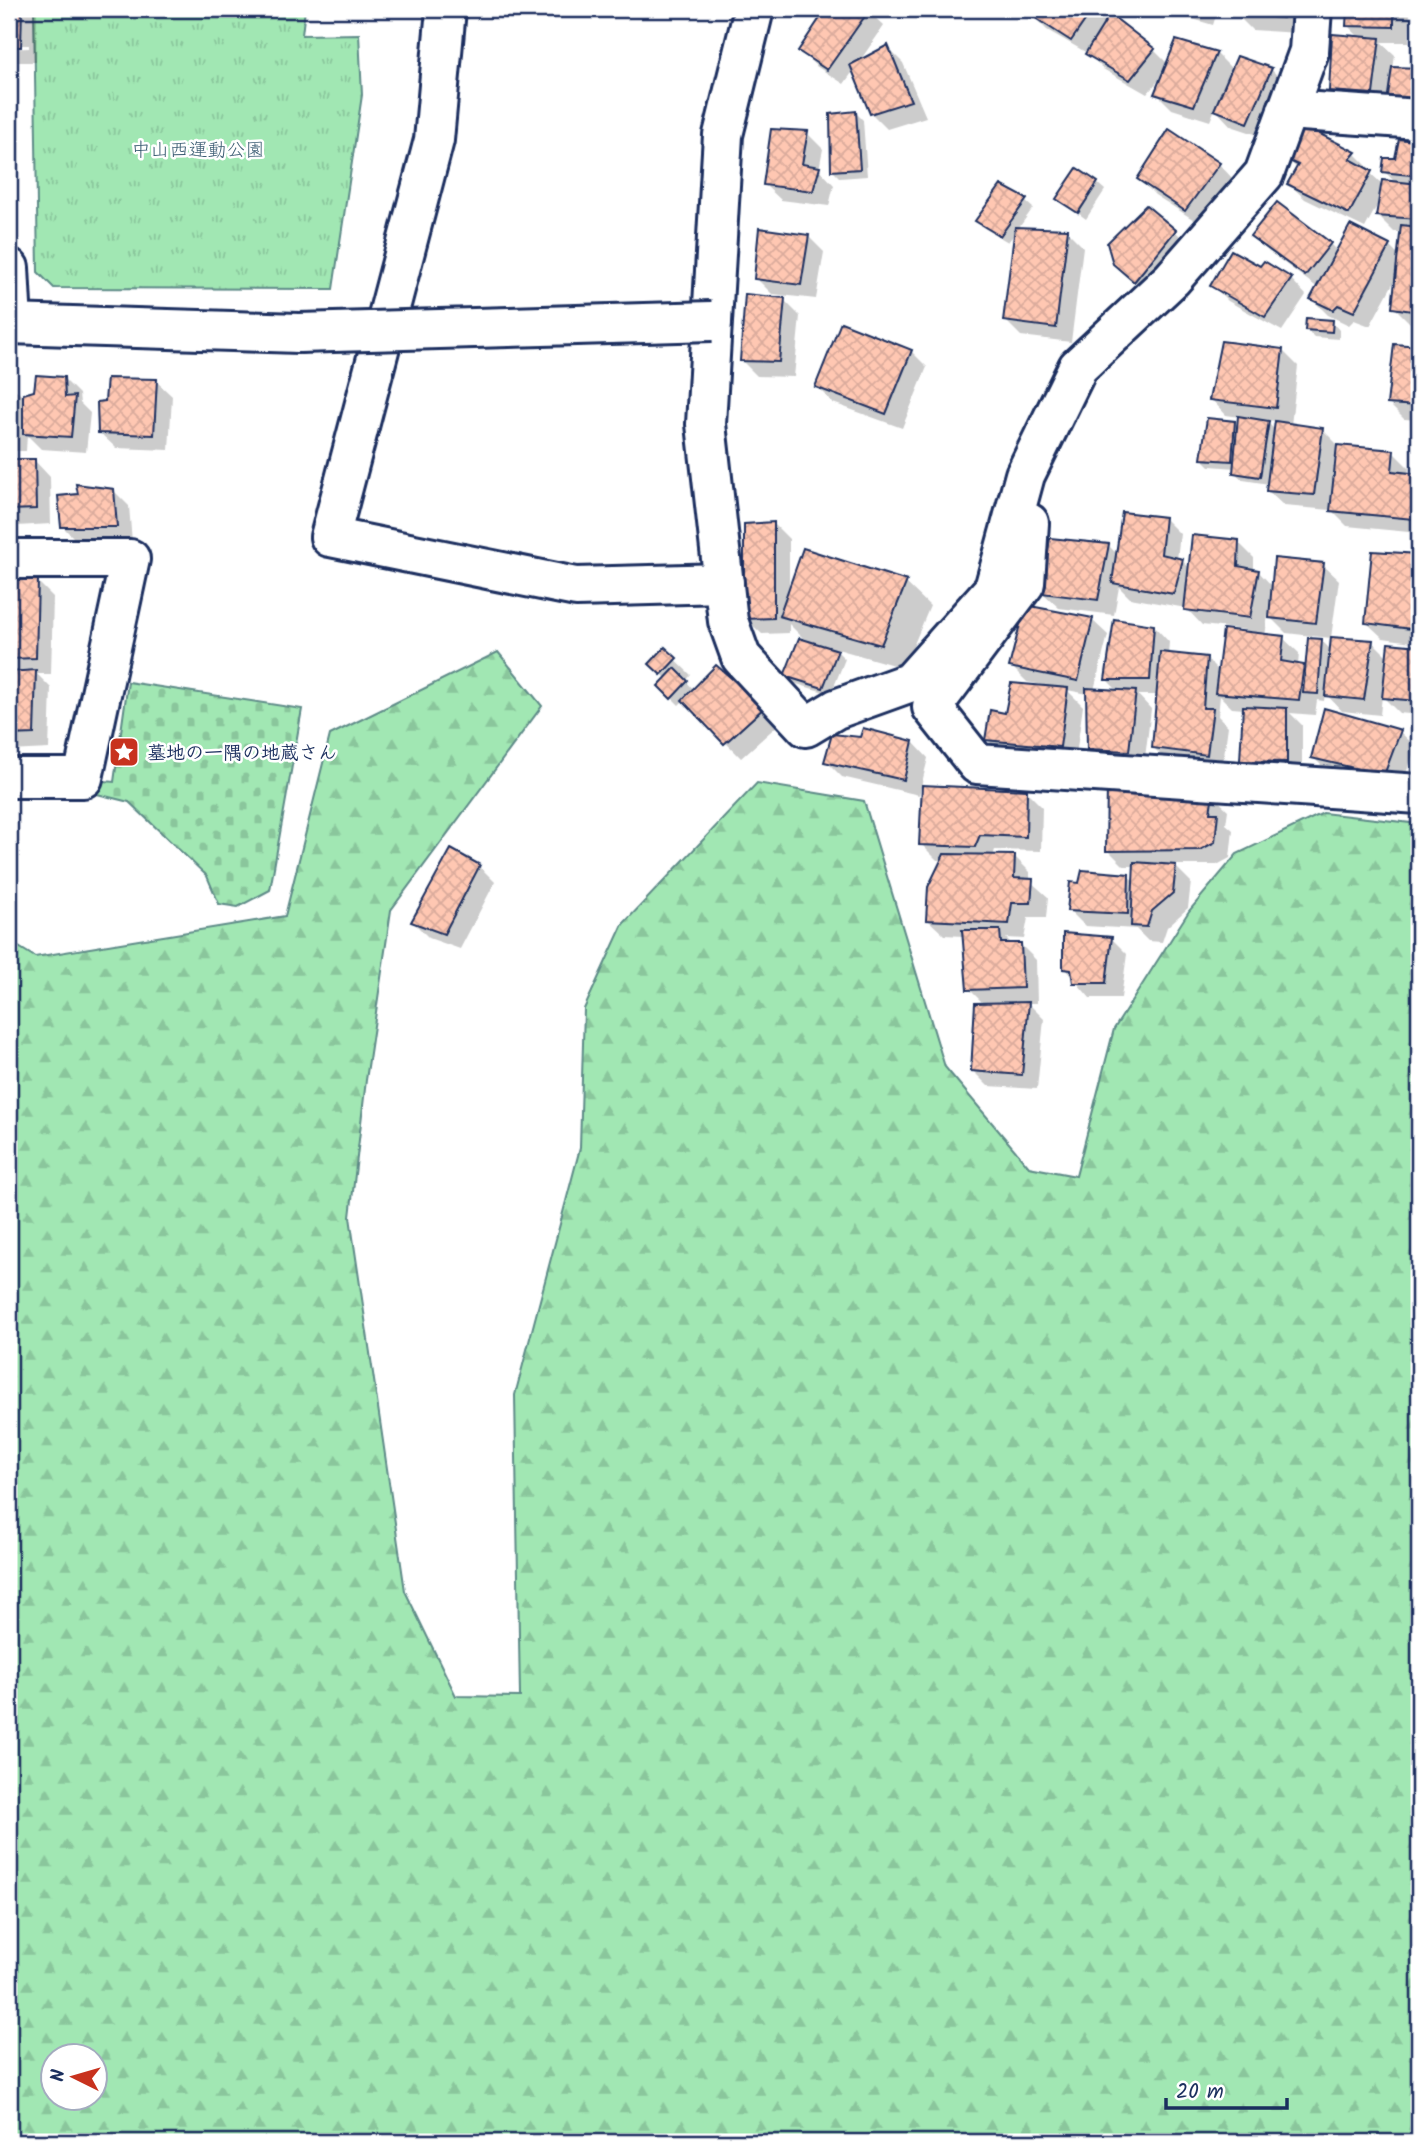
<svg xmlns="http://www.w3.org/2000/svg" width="1428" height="2151" font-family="Kalam,'Klee One',sans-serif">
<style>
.forest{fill:url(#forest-firs);stroke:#5e8b88;stroke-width:2;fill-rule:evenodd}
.cemetery{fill:url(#cemetery-stones);stroke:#5e8b88;stroke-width:2}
.park{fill:url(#park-tufts);stroke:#5e8b88;stroke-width:2}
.shadow{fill:#0003;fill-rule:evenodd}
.building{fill:url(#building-cross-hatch);stroke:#1b2f5e;stroke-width:2}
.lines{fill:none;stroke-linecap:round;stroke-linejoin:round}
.minor-casing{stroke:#1b2f5e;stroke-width:44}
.minor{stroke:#fff;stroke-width:38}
.minor-bridge-casing{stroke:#1b2f5e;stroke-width:44;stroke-linecap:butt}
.minor-bridge{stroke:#fff;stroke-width:38}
.labels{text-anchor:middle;stroke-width:5;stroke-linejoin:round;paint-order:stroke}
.park-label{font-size:19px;fill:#3c5d73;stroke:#fff}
.poi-label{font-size:19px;font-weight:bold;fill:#1b2f5e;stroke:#fff;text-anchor:start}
</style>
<defs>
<pattern id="forest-firs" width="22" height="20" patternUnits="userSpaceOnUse" patternTransform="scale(1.75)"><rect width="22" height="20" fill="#a1e7b3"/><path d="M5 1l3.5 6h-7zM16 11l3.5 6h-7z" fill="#8ac69c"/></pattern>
<pattern id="cemetery-stones" width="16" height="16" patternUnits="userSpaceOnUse" patternTransform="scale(1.75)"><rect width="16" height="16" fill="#a1e7b3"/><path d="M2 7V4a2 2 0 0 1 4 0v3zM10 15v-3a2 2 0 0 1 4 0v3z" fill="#8ac69c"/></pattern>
<pattern id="park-tufts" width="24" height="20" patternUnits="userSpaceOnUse" patternTransform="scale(1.75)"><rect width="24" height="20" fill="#a1e7b3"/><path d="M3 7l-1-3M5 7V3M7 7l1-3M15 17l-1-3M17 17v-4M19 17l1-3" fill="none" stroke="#8ac69c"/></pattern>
<pattern id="building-cross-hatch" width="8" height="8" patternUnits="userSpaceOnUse" patternTransform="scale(1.75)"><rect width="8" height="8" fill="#ffc7b2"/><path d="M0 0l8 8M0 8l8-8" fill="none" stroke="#daab9c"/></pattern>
</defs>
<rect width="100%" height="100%" fill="#fff"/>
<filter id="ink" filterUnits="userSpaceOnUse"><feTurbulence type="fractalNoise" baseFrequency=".0143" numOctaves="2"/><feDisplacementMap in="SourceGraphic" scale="14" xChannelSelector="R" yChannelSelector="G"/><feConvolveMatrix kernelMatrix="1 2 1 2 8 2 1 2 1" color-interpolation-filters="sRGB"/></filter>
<g filter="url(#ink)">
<!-- forest -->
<path class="forest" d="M498,652l44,54 -151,204 -25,170 -16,137 55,374 51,105 64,1 -5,-302 65,-247 4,-139 39,-85 134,-141 107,18 81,266 84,100 47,9 38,-147 75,-118 48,-57 86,-41 96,11v1318h-1410v-1201l26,16 250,-41 45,-181zM52,2056h42v42h-42z"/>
<!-- cemetery -->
<path class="cemetery" d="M128,682l174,27 -32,181 -32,17 -19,-3 -12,-28 -78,-74 -36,-9 2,-13 19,2z"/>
<!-- park -->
<path class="park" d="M34,9h271l-3,26 57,-1 3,61 -29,194 -279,-1 -16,-16z"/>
<!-- shadow -->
<g class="shadow">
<path d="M9,9h28l-1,53h-27v-13l20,-1v-3h-20z"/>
<path d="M828,9h38l18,17 -25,36 28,-15 16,16 23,54 -39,12 -16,-16 -17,-43 -10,14 -28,-18 -16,-15z"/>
<path d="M900,9h20l-3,7z"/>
<path d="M1035,9h66l53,41 14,14 48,-11 17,17 38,-1 15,16 -22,52 -33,-11 -16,-17 -5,12 -38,-12 -16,-16 7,-18 -16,19 -44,-25 -14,-15 -42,-24 -16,-16z"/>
<path d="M1159,9h59l-5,16z"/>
<path d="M1236,9h62v24l-46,-3 -16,-16z"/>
<path d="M1348,9h62l-1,33h-28l14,13 -2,14 26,1v43l-72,-7 -16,-15 29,-53 -12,-12z"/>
<path d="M856,113l7,7 4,56 -27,2 -8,-8z"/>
<path d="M807,133l16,16 -4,20 15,16 -5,21 -48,-6 -16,-15z"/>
<path d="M1400,141l19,3v180l-9,-1 -16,-16 3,-31 -27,50 -16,-6 -5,5 -21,-10 -16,-16 6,-11 -50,-37 -16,-15 78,8 8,8 51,-6 10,10 3,-24h-8l-16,-16 2,-16 -15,28 -60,-29 -16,-15 9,-15 -11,-10 67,-6 16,16 -2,2 15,14 13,-2 -12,-12 12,-12z"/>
<path d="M1219,164l15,16 -32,45 -47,-30 -16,-16z"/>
<path d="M1097,183l8,7 -19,29 -27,-20z"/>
<path d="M1025,201l8,7 -15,21 49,2 16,16 -12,95 -50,-6 -16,-16 11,-88 -8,10 -24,-14 -7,-8z"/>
<path d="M1175,231l16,16 -40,49 -37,-33z"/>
<path d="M808,236l16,16 -8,47 -44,-5 -16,-16z"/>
<path d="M1261,268l30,11 15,16 -24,36 -54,-30 -16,-16z"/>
<path d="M784,300l16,16 -6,61 -37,-1 -16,-16z"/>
<path d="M1332,322l7,8v9l-25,-2 -7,-7z"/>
<path d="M1396,346l23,2v72l-15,-1 -15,-15z"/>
<path d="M1282,350l16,16 -7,59 31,4 16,16 55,7 16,16 -1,7 11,1v57l-72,-7 -16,-16 -47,-4 -16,-15 1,-7 -26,-4 -8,-7 1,-5 -26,-2 -7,-7 31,-37 5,5 1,-10 -14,-2 -15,-16zM1265,420l12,1 -1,10z"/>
<path d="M911,351l16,16 -25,61 -69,-25 -16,-16z"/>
<path d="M63,378l16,16 1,9 10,10 -4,39 -45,-3 -14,-14 -1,16h-17v-64h4l12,12z"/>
<path d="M156,381l16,15 -3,54 -53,-2 -16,-15z"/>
<path d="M9,461h26l15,16 1,47 -34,2 -8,-9z"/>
<path d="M113,490l16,16 3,36h-54l-16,-16z"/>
<path d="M1164,518l16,16 -3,25 5,1 8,9 48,-27 16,16v12l4,1 15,16 50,-22 16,15 -8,58 -45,-5 -18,-18 -3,21 18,2 16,15 -1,13 9,5 14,-31 10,10 41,-9 16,16 1,-12 30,3v67l-20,-2 -17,-17 -2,19 -38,-4 -17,-18 -1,8 -7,-1 -2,15 -25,-2 12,12v52l-45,-1 -15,-16 2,-51 -12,-1 -12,-12 -2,20 10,10 -6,44 -53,-7 -15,-15 4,-53h-20l13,14 -7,57 -40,-2 -16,-15v-55l-21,-4 16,16 -8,56 -72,-7 -16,-16 20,-24 36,-30 -16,-3 -16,-16 81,-46 16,15 -14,55 25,2 -12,-12 47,-54 15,16 -1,13 38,3 13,13 26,-37 1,-4 -44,-5 -16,-17 -56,-10 -11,-11 -5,28 -55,-7 -16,-15 65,-48 10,10z"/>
<path d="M773,523l16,16v53l117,-9 24,23 -26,62 -70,-20 11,11 -14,35 -38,-11 -7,-7 22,-33 -19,-19v9l-27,1 -16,-15z"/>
<path d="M1374,553l45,3v87l-36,-5 -16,-15z"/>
<path d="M9,581h28l16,16 -2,77h-14l14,14 -2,61 -40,2z"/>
<path d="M665,650l26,25 -5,6 8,9 70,18 15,16 -38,34 -57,-58 -5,5 -19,-19 7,-7 -15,-15z"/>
<path d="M1400,732l16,15 -16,42 -71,-16 -16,-16z"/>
<path d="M913,742l15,16 -9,37 -77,-18 -16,-16z"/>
<path d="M1026,791l16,16 -1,44 -46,-1 -2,6h21l16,16v9l18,16 -2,21h-18l-4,21 -18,-1 6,6h8l16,16 1,43h-9l16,16 -7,70 -49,-3 -16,-16 12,-66 -15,-15 -5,-53 -20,-1 -16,-15 15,-60h-6l-16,-16z"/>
<path d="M1212,795l16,15 -2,14 7,6 -3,28 -13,7h-43l17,17 -3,26 -21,19 -5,15 -14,-1 -12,-12 -51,-3 -16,-16 59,-34 7,6 1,-16h-12l-16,-16z"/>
<path d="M451,851l28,15 16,16 -35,67 -31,-11 -16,-16z"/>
<path d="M1111,938l16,16 -6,44h-31l-25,-29z"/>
</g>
<!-- building -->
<g class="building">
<path d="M9,9h13l-1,38h-12z"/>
<path d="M826,9h44l-43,61 -29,-19z"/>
<path d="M1033,9h60l-22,32 -42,-27z"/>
<path d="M1234,9h49v9l-49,-4z"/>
<path d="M1347,9h47v18l-48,-1z"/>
<path d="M1110,14l45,35 -25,31 -45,-26z"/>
<path d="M1332,34l48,4 -7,56 -44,-3z"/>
<path d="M1176,40l41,12 -23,54 -40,-12z"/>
<path d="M888,45l23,56 -41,13 -20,-49z"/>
<path d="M1237,56l35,12 -24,55 -34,-13z"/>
<path d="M1392,67l27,1 -5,39 -27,-5z"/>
<path d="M856,111l4,58 -29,2 -1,-57z"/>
<path d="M1304,126l52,26 -6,7 22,12 -23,43 -62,-30 11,-19 -13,-6z"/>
<path d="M771,129l37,2 -6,33 18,3 -7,24 -50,-6z"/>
<path d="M1169,129l51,34 -35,48 -48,-32z"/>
<path d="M1399,139l20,3v34l-37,-4 2,-14h11z"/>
<path d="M1077,168l21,14 -20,31 -22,-14z"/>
<path d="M1382,180l37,4v35l-43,-3z"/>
<path d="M1001,185l26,14 -27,37 -25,-15z"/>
<path d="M1277,202l54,41 -26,33 -55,-40z"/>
<path d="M1146,205l30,25 -42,52 -21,-18 -6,-21z"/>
<path d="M1350,225l40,20 -36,67 -16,-7 -5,5 -23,-11z"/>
<path d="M1401,225l18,2v85l-27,-4z"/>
<path d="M1015,227l53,2 -12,99 -53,-7z"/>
<path d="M759,228l50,7 -8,50 -47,-6z"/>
<path d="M1231,250l29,16 4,-5 28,17 -27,39 -55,-31z"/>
<path d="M745,294l40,4 -6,64 -39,-1z"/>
<path d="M1306,318l27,2 -1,12 -27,-2z"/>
<path d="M841,322l71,28 -26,64 -71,-27z"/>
<path d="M1221,341l62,8 -7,59 -67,-8z"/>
<path d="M1394,344l25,2 -1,60 -31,-2z"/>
<path d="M36,375l28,2 1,20 10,-1 -4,41 -48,-3v-40l11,-3z"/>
<path d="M107,378l50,1 -3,56 -56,-2 -1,-31 8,-1z"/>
<path d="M9,386h4l-2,50h-2z"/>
<path d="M1238,416l31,5 -9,56 -27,-4z"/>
<path d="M1207,418l28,3 -3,40 -31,-2z"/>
<path d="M1275,421l48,7 -9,67 -48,-4z"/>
<path d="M1337,445l57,5 -2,21 27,3v29h-4l-2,16 -83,-8z"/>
<path d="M9,459h26l1,50 -27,1z"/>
<path d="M76,484l38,5 3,38h-56l-3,-31 20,-2z"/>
<path d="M1122,512l43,5 -4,37 22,5 -9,35 -62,-11z"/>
<path d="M774,522v96l-30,1v-95z"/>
<path d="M1192,535l47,5 -1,26 21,4 -9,48 -66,-8z"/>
<path d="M1050,538l59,6 -11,56 -57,-7z"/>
<path d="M803,548l104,33 -26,64 -102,-29z"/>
<path d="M1372,551l47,3v76l-54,-7z"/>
<path d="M1274,558l50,5 -8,60 -47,-5z"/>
<path d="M9,579l29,1 -2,78 -27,1z"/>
<path d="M1025,605l68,13 -15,63 -69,-14z"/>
<path d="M1114,619l40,6 -4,55h-45z"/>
<path d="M1223,629l61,7 -3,25 23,4 -5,35 -84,-7z"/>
<path d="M1331,637l42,3 -9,60 -39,-4z"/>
<path d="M799,638l39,12 -15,38 -39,-12z"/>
<path d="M1308,638l14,1 -4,55 -15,-1z"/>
<path d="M1388,643l31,3v55l-37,-3z"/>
<path d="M665,647l12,11 -16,17 -12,-11z"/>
<path d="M1160,652l47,5 -4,51h10l-6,47 -55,-7z"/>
<path d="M716,665l49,42 -41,37 -42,-44z"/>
<path d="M675,668l13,13 -17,18 -13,-13z"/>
<path d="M36,670l-2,64 -25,1v-63z"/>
<path d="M1011,683l57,5 -8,59 -75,-7 5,-30 15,3z"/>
<path d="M1086,688l50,3 -7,60 -42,-2z"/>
<path d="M1243,706l44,2v54l-47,-1z"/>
<path d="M1324,708l77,22 -17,45 -73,-17z"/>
<path d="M863,728l50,13 -9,39 -80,-18 8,-28 28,3z"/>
<path d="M922,785l105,5 -1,47 -46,-2 -5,12 -56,-2z"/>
<path d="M1107,785l106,8 -3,20h8l-3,29 -15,8 -94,1z"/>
<path d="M451,849l29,16 -36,69 -33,-12z"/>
<path d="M944,854l71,1 -1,23 19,1 -2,24h-19l-3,21 -83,-4 2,-33z"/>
<path d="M1134,862l42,3 -3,28 -21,18 -5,16 -16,-1z"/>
<path d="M1082,870l47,4 -1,40 -61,-3 3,-29 9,1z"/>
<path d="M962,930h38l1,13h20l2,45 -56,2z"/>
<path d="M1063,933l49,4 -6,46h-33l-2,-13 -8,-1z"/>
<path d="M1029,1002l-7,73 -51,-4 4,-68z"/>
</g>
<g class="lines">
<!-- minor casing -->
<g class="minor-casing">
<g id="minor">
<path d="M446,9l-12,131 -104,397 246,50 148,-4"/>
<path d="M754,9l-31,126 -17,289 22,197 13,36 65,70 30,-18 75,-27 83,-93 31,-114 53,-108 94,-88 92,-105 45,-123 3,-42"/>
<path d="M1287,110l132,9"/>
<path d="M9,268l3,56"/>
<path d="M9,324l290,9"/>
<path d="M1029,523l-4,60 -93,124 45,57 442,30"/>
<path d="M9,559h121l-47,219h-74"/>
</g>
</g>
<!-- minor -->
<use href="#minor" class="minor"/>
<!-- minor-bridge casing -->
<g class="minor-bridge-casing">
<path id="minor-bridge" d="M299,333l413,-12"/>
</g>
<!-- minor-bridge -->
<use href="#minor-bridge" class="minor-bridge"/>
</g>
</g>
<!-- icons -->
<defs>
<g id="sight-square" transform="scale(1.575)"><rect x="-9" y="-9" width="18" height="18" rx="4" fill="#c8321e" stroke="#fff"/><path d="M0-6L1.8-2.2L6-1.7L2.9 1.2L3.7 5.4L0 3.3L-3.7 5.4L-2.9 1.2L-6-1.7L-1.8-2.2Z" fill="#fff"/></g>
</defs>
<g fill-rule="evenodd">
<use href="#sight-square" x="124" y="752"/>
</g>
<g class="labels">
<!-- park labels -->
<g class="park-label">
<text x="198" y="156">中山西運動公園</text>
</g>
<!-- poi labels -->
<g class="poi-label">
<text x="147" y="759">墓地の一隅の地蔵さん</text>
</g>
</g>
<!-- margin -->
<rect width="1428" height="2151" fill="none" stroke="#fff" stroke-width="35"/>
<rect x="18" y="18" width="1393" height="2116" fill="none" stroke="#1b2f5e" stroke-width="2.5" filter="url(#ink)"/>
<!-- north arrow -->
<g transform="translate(74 2077) rotate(275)"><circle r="33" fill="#ffffff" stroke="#a4acbf" stroke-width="2"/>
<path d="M0-5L12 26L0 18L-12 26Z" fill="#c8321e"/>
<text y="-10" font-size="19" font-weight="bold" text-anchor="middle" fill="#1b2f5e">N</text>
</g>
<!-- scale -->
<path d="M1166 2098v10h121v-10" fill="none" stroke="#1b2f5e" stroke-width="3.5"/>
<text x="1176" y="2098" font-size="21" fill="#1b2f5e" stroke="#ffffff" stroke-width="5" paint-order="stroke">20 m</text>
</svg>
